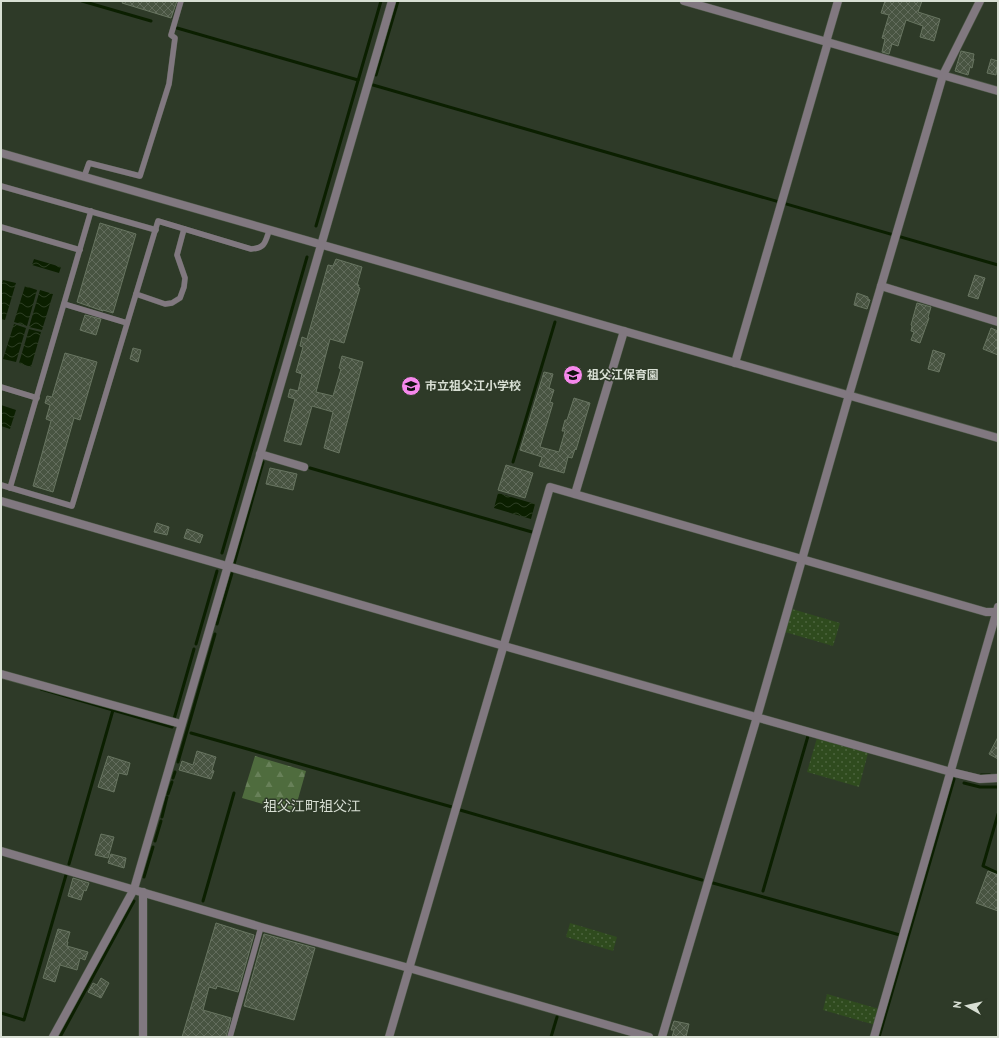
<svg xmlns="http://www.w3.org/2000/svg" width="999" height="1038" font-family="'PT Sans','Noto Sans JP',sans-serif">
<style>
.grass{fill:url(#grass-dots)}
.forest{fill:url(#forest-firs)}
.water{fill:url(#water-waves)}
.lines{fill:none;stroke-linecap:round;stroke-linejoin:round}
.stream{stroke:#0b1f00;stroke-width:3}
.building{fill:url(#building-cross-hatch);stroke:#687561}
.service-casing{stroke:#4d5847;stroke-width:6}
.minor-casing{stroke:#4d5847;stroke-width:9}
.tertiary-casing{stroke:#4d5847;stroke-width:9}
.service{stroke:#817880;stroke-width:5.5}
.minor{stroke:#817880;stroke-width:8}
.tertiary{stroke:#817880;stroke-width:8}
.labels{text-anchor:middle;stroke-width:3;stroke-linejoin:round;paint-order:stroke}
.poi-label{font-size:12px;font-weight:bold;fill:#d8dfd4;stroke:#2e3a28;text-anchor:start}
.quarter-label{font-size:14px;fill:#d8dfd4;stroke:#2e3a28}
</style>
<defs>
<pattern id="grass-dots" width="8" height="8" patternUnits="userSpaceOnUse"><rect width="8" height="8" fill="#2f4b1e"/><path d="M2 2h.1M6 6h.1" fill="none" stroke="#4c643e" stroke-width="1.8" stroke-linecap="round"/></pattern>
<pattern id="forest-firs" width="22" height="20" patternUnits="userSpaceOnUse"><rect width="22" height="20" fill="#4f6c3e"/><path d="M5 1l3.5 6h-7zM16 11l3.5 6h-7z" fill="#688159"/></pattern>
<pattern id="water-waves" width="16" height="10" patternUnits="userSpaceOnUse"><rect width="16" height="10" fill="#0b1f00"/><path d="M0 5q4-4 8 0t8 0" fill="none" stroke="#2e3f24"/></pattern>
<pattern id="building-cross-hatch" width="8" height="8" patternUnits="userSpaceOnUse"><rect width="8" height="8" fill="#485441"/><path d="M0 0l8 8M0 8l8-8" fill="none" stroke="#626c5c"/></pattern>
</defs>
<rect width="100%" height="100%" fill="#2e3a28"/>
<!-- grass -->
<g class="grass">
<path d="M792,609l48,14 -7,23 -48,-14z"/>
<path d="M817,738l51,15 -9,34 -52,-15z"/>
<path d="M570,923l47,14 -4,14 -47,-14z"/>
<path d="M827,994l52,15 -4,16 -52,-15z"/>
</g>
<!-- forest -->
<path class="forest" d="M255,756l51,15 -12,42 -52,-15z"/>
<!-- water -->
<g class="water">
<path d="M34,259l27,8 -2,6 -27,-8z"/>
<path d="M3,280l13,3 -11,37 -4,-1v-32z"/>
<path d="M25,286l12,4 -10,36 -13,-4z"/>
<path d="M40,290l13,4 -11,36 -13,-3z"/>
<path d="M14,324l12,4 -10,34 -13,-3z"/>
<path d="M29,329l12,3 -10,35 -12,-4z"/>
<path d="M1,405l15,5 -6,19 -9,-3z"/>
<path d="M498,493l37,11 -4,15 -37,-11z"/>
</g>
<g class="lines">
<!-- stream -->
<g class="stream">
<path d="M82,1l69,20"/>
<path d="M177,28l181,52"/>
<path d="M376,75l22,-74"/>
<path d="M373,85l625,180"/>
<path d="M316,226l65,-225"/>
<path d="M513,462l42,-140"/>
<path d="M310,468l222,64"/>
<path d="M222,553l85,-296"/>
<path d="M234,564l29,-102"/>
<path d="M217,624l15,-51"/>
<path d="M196,644l21,-73"/>
<path d="M41,689l72,21"/>
<path d="M174,719l20,-70"/>
<path d="M191,733l261,74"/>
<path d="M178,762l37,-128"/>
<path d="M981,775h9"/>
<path d="M173,778l2,-6"/>
<path d="M964,783l16,4h18"/>
<path d="M168,794l4,-12"/>
<path d="M460,810l242,70"/>
<path d="M998,814l-15,52 15,7"/>
<path d="M162,817l5,-20"/>
<path d="M155,841l6,-20"/>
<path d="M69,864l44,-154 59,17 1,-2"/>
<path d="M144,877l9,-30"/>
<path d="M713,883l187,52"/>
<path d="M763,891l45,-155"/>
<path d="M203,901l31,-108"/>
<path d="M1,1013l23,7 42,-145"/>
<path d="M60,1037l74,-136"/>
<path d="M551,1037l6,-20"/>
<path d="M879,1037l75,-258"/>
</g>
</g>
<!-- building -->
<g class="building">
<path d="M123,1h54l-6,17 -49,-15z"/>
<path d="M885,1h37l-4,11 22,7 -6,22 -14,-4 3,-11 -17,-6 -8,26 -6,-2 -3,10 -7,-2 3,-13 -3,-1 7,-23 -8,-2z"/>
<path d="M961,51l13,3 -1,5h1l-2,9 -2,-1 -2,8 -13,-4z"/>
<path d="M991,59l7,2 -2,14 -9,-2z"/>
<path d="M100,223l36,11 -23,79 -10,-3v1l-26,-9z"/>
<path d="M336,259l26,8 -5,18h2l-1,2 2,1 -16,55 -14,-4 -14,53 17,4 8,-27 -2,-1 3,-12 21,6 -24,91 -15,-5 9,-36 -21,-6 -11,39 -17,-4 11,-42 -7,-2 2,-8 8,2 4,-17 -6,-2 7,-25 -3,-1 2,-9 5,2 21,-74 5,1z"/>
<path d="M975,275l10,3 -7,21 -10,-3z"/>
<path d="M857,293l11,4v2l2,1 -3,9 -13,-4z"/>
<path d="M917,303l14,4 -3,10 1,1 -9,25 -9,-3 3,-8 -3,-1 1,-5 -1,-1z"/>
<path d="M85,315l16,4 -5,16 -16,-5z"/>
<path d="M991,328l7,3v24l-15,-6z"/>
<path d="M133,348l8,2 -3,12 -8,-3z"/>
<path d="M933,350l12,4 -6,18 -11,-3z"/>
<path d="M65,353l32,9 -17,58 -6,-2 -21,74 -20,-6 18,-65 -5,-2 4,-14 -5,-2 2,-7 5,1z"/>
<path d="M544,372l9,2 -4,14 5,2 -4,12 3,1 -13,44 19,5 6,-21h-3l3,-11h2l7,-22 16,5 -14,47 -1,-1 -3,9 -4,-1 -4,16 -25,-7 3,-9 -22,-7z"/>
<path d="M506,465l27,8 -8,25 -27,-8z"/>
<path d="M270,468l27,6 -4,16 -27,-6z"/>
<path d="M157,523l12,4 -2,8 -13,-3z"/>
<path d="M187,529l16,6 -3,8 -16,-5z"/>
<path d="M998,737v22l-9,-5z"/>
<path d="M197,751l19,6 -4,13 2,1 -3,8 -32,-9 3,-9 11,4z"/>
<path d="M108,756l22,7 -3,12 -8,-2 -5,19 -16,-5z"/>
<path d="M101,834l13,3 -6,21 -13,-3z"/>
<path d="M111,854l15,4 -2,10 -16,-5z"/>
<path d="M988,871l10,4v36l-22,-8z"/>
<path d="M73,878l16,5 -3,8 -2,-1 -3,10 -13,-4z"/>
<path d="M216,923l38,12 -16,57 -21,-6 -1,3 -7,-2 -6,23 28,8 -5,19h-44z"/>
<path d="M58,929l12,3 -3,10h1l-1,4 21,6 -3,8 -5,-2 -3,12 -17,-5 -5,17 -12,-4z"/>
<path d="M264,934l51,14 -21,72 -50,-14z"/>
<path d="M101,978l8,5 -8,15 -13,-6 5,-9 4,2z"/>
<path d="M674,1021l15,3 -3,13h-14l2,-7h-3z"/>
</g>
<g class="lines">
<!-- service casing -->
<g class="service-casing">
<g id="service">
<path d="M84,177l5,-14 51,13 29,-92 6,-46 -4,-3 10,-34"/>
<path d="M1,186l155,44"/>
<path d="M1,227l79,23"/>
<path d="M136,294l29,10 7,-1 8,-5 4,-11 1,-9 -8,-23 7,-26"/>
<path d="M64,304l63,19"/>
<path d="M1,387l36,11"/>
<path d="M1,485l71,21 86,-285 93,28c14,-1 14,-6 18,-18"/>
<path d="M10,488l81,-277"/>
<path d="M230,1037l31,-110"/>
</g>
</g>
<!-- minor casing -->
<g class="minor-casing">
<g id="minor">
<path d="M684,1l314,90"/>
<path d="M826,42l12,-41"/>
<path d="M881,286l117,36"/>
<path d="M735,363l93,-321"/>
<path d="M260,454l44,13"/>
<path d="M575,494l49,-163"/>
<path d="M1,501l503,145 447,126 29,7 18,-1"/>
<path d="M1,674l180,50"/>
<path d="M1,851l260,76 148,41 240,69"/>
<path d="M143,892v145"/>
<path d="M389,1037l161,-550 436,125h12"/>
<path d="M662,1037l95,-320 92,-322 94,-320 37,-74"/>
<path d="M874,1037l124,-430"/>
</g>
</g>
<!-- tertiary casing -->
<g class="tertiary-casing">
<g id="tertiary">
<path d="M1,153l997,285"/>
<path d="M53,1037l81,-148 258,-888"/>
</g>
</g>
<!-- service -->
<use href="#service" class="service"/>
<!-- minor -->
<use href="#minor" class="minor"/>
<!-- tertiary -->
<use href="#tertiary" class="tertiary"/>
</g>
<!-- icons -->
<defs>
<g id="school-disc" transform="scale(1)"><circle r="9.5" fill="#f688ec" stroke="#2e3a28"/><path d="M0-5L7-2L0 1L-7-2ZM-4 1L0 2.5L4 1V4Q0 6-4 4Z" fill="#111"/></g>
</defs>
<g fill-rule="evenodd">
<use href="#school-disc" x="573" y="375"/>
<use href="#school-disc" x="411" y="386"/>
</g>
<g class="labels">
<!-- poi labels -->
<g class="poi-label">
<text x="587" y="379">祖父江保育園</text>
<text x="425" y="390">市立祖父江小学校</text>
</g>
<!-- quarter labels -->
<g class="quarter-label">
<text x="312" y="811">祖父江町祖父江</text>
</g>
</g>
<!-- border -->
<rect width="999" height="1038" fill="none" stroke="#d8dfd4" stroke-width="4"/>
<!-- north arrow -->
<g transform="translate(967 1006) rotate(278)" stroke="#2e3a28" stroke-width="3" paint-order="stroke">
<path d="M0-3L7 15L0 10L-7 15Z" fill="#d8dfd4"/>
<text y="-6" font-size="11" font-weight="bold" text-anchor="middle" fill="#d8dfd4">N</text>
</g>
</svg>
